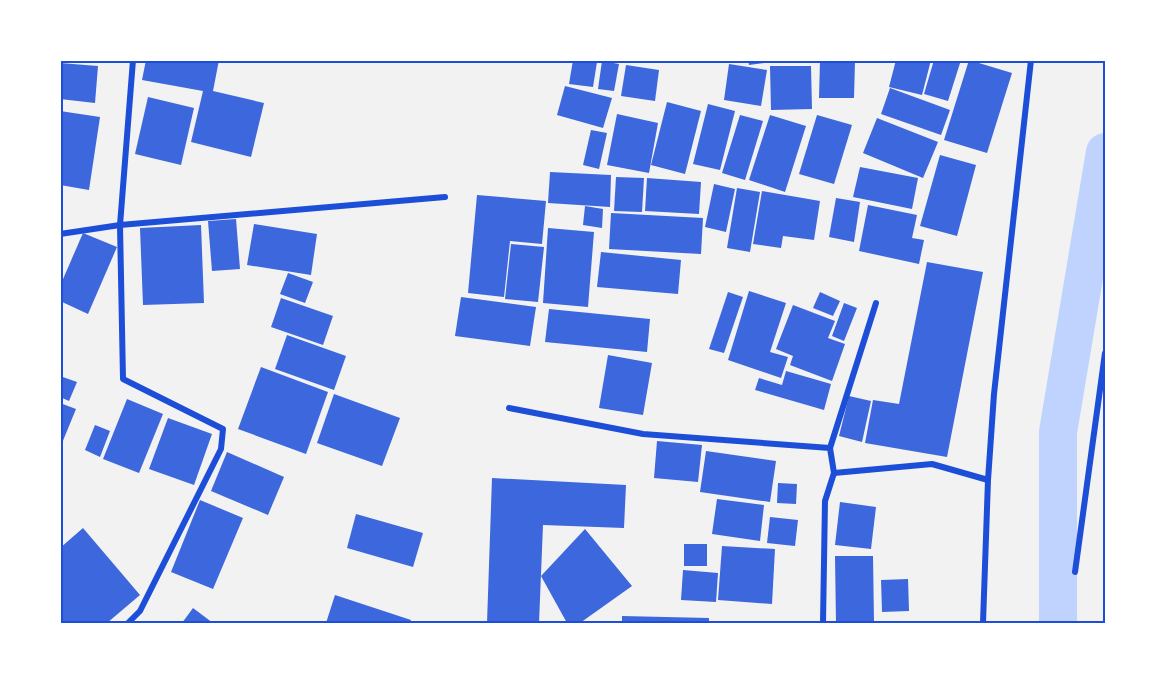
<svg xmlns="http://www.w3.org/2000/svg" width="1165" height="683" font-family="Rubik,sans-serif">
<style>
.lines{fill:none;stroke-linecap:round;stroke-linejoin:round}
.canal{stroke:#bfd3fe;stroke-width:38}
.building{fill:#3d67dc}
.minor{stroke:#1d4ed8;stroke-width:6}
.neatline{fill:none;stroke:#1d4ed8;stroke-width:2}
</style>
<rect width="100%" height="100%" fill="#f2f2f2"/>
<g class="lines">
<!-- canal -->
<path class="canal" d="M1058,623v-191l47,-280"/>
</g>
<!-- building -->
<g class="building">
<path d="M146,60h73l-6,31 51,12 -13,54 -60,-15 12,-51 -61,-11z"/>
<path d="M573,60l24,2 -4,25 -24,-3z"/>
<path d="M748,60h23l1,2 -23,3z"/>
<path d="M820,60l35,1 -1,37h-35z"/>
<path d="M896,60h35l-9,35 -33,-8z"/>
<path d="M934,60h27l-13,41 -24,-7z"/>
<path d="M969,60l43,13 -25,80 -43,-13z"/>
<path d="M602,61l17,3 -5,27 -16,-2z"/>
<path d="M60,63l38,3 -3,37 -35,-4z"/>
<path d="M729,64l38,6 -6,36 -37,-6z"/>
<path d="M626,65l33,5 -4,31 -34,-5z"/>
<path d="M770,66h41l1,43 -41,1z"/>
<path d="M565,86l47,12 -9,30 -46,-13z"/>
<path d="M890,88l60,22 -9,25 -60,-21z"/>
<path d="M148,97l46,11 -13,57 -46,-11z"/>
<path d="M667,102l34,9 -16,63 -34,-9z"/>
<path d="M708,104l27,7 -15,59 -27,-6z"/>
<path d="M60,111l40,6 -11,73 -29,-5z"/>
<path d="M617,114l41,9 -9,50 -42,-8z"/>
<path d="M740,115l23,6 -18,59 -23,-7z"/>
<path d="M770,115l36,11 -21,66 -36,-12z"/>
<path d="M817,115l35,10 -18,59 -35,-10z"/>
<path d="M877,118l61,24 -15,36 -60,-25z"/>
<path d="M591,130l16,3 -8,36 -16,-4z"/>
<path d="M940,155l36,10 -19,71 -37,-10z"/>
<path d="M860,167l58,11 -6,31 -59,-12z"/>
<path d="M550,172l61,3 -1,32 -62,-4z"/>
<path d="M616,177l28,1 -2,34 -28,-1z"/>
<path d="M647,178l54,4 -2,32 -54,-3z"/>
<path d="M714,184l21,5 -9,43 -21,-5z"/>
<path d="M737,188l23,4 -10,60 -23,-4z"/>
<path d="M762,191l58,10 -6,39 -31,-4 -2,12 -28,-4z"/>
<path d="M477,195l69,6 -4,43 -32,-3 -6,56 -36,-4z"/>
<path d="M836,198l24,4 -6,40 -25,-5z"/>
<path d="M868,205l49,10 -5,23 12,2 -5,24 -60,-13z"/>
<path d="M585,206l18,3 -1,19 -19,-3z"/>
<path d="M611,213l92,5 -2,36 -92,-5z"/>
<path d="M236,219l4,50 -28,2 -4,-50z"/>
<path d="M254,224l63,10 -6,41 -64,-10z"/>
<path d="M201,225l3,78 -61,2 -3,-77z"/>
<path d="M548,228l46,4 -6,75 -45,-4z"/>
<path d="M83,233l34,14 -29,67 -28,-13v-15z"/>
<path d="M511,244l33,3 -6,55 -33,-3z"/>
<path d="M601,252l80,8 -3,34 -81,-7z"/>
<path d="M927,262l56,10 -36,185 -82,-14 8,-43 26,4z"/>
<path d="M288,273l25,9 -8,21 -25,-9z"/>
<path d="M749,291l37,12 -16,49 18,5 -7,21 -53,-18z"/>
<path d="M728,292l15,5 -19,56 -15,-4z"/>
<path d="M820,292l20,9 -7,15 -20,-8z"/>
<path d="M461,297l75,10 -6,39 -75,-10z"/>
<path d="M281,298l52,18 -10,29 -52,-18z"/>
<path d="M844,303l13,5 -13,33 -12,-5z"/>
<path d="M793,305l42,16 -7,17 17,6 -13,37 -42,-16 3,-9 -17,-7z"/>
<path d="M549,309l101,10 -3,33 -102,-10z"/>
<path d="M287,335l59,21 -12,34 -59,-21z"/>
<path d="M608,355l44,8 -9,52 -44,-7z"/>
<path d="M261,367l67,25 -22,62 -68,-25z"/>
<path d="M786,371l45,13 -7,26 -69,-20 4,-12 23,7z"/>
<path d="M60,376l17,6 -8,19 -9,-4z"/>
<path d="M334,394l66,24 -18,48 -65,-23z"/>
<path d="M849,396l22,5 -9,41 -23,-6z"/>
<path d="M127,399l36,15 -24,59 -36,-14z"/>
<path d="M60,403l16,6 -16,39z"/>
<path d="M168,418l44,16 -18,51 -45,-16z"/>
<path d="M95,425l15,6 -10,26 -15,-7z"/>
<path d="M657,441l45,4 -4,37 -44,-4z"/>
<path d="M706,451l70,10 -6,41 -70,-10z"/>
<path d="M227,452l57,25 -16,38 -57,-24z"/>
<path d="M492,478l134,7 -2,43 -81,-3 -4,98h-52z"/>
<path d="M778,483l19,1 -1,20 -19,-1z"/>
<path d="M717,499l47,6 -4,36 -48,-7z"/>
<path d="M200,500l43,18 -30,71 -42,-17z"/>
<path d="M840,502l36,5 -5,42 -36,-4z"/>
<path d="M356,514l67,19 -10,34 -66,-19z"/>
<path d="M770,517l28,3 -3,26 -28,-3z"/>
<path d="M83,528l57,67 -33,28h-45l-2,-2v-73z"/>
<path d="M585,529l47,57 -52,37h-13l-26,-47z"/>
<rect x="684" y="544" width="23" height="22"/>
<path d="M722,546l53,3 -3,55 -54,-4z"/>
<path d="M835,556h38l1,66 -38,1z"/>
<path d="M683,570l35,3 -2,29 -35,-2z"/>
<path d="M908,579l1,32 -27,1 -1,-32z"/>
<path d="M335,595l76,25 -1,3h-84z"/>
<path d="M193,608l20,15h-31z"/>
<path d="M622,616l87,2v5h-87z"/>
</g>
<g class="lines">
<!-- minor -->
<g class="minor">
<path d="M60,234l60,-9 325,-28"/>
<path d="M509,408l134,26 187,14 4,25 98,-9 56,16"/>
<path d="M830,448l46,-145"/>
<path d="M1075,572l30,-219"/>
<path d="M128,623l12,-12 81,-162 2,-20 -100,-50 -3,-154 13,-165"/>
<path d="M823,623l2,-122 9,-28"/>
<path d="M983,623l5,-143 6,-86 37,-334"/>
</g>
</g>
<!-- border -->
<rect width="1165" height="683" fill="none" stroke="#ffffff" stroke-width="123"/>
<rect x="62" y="62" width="1042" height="560" class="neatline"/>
</svg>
